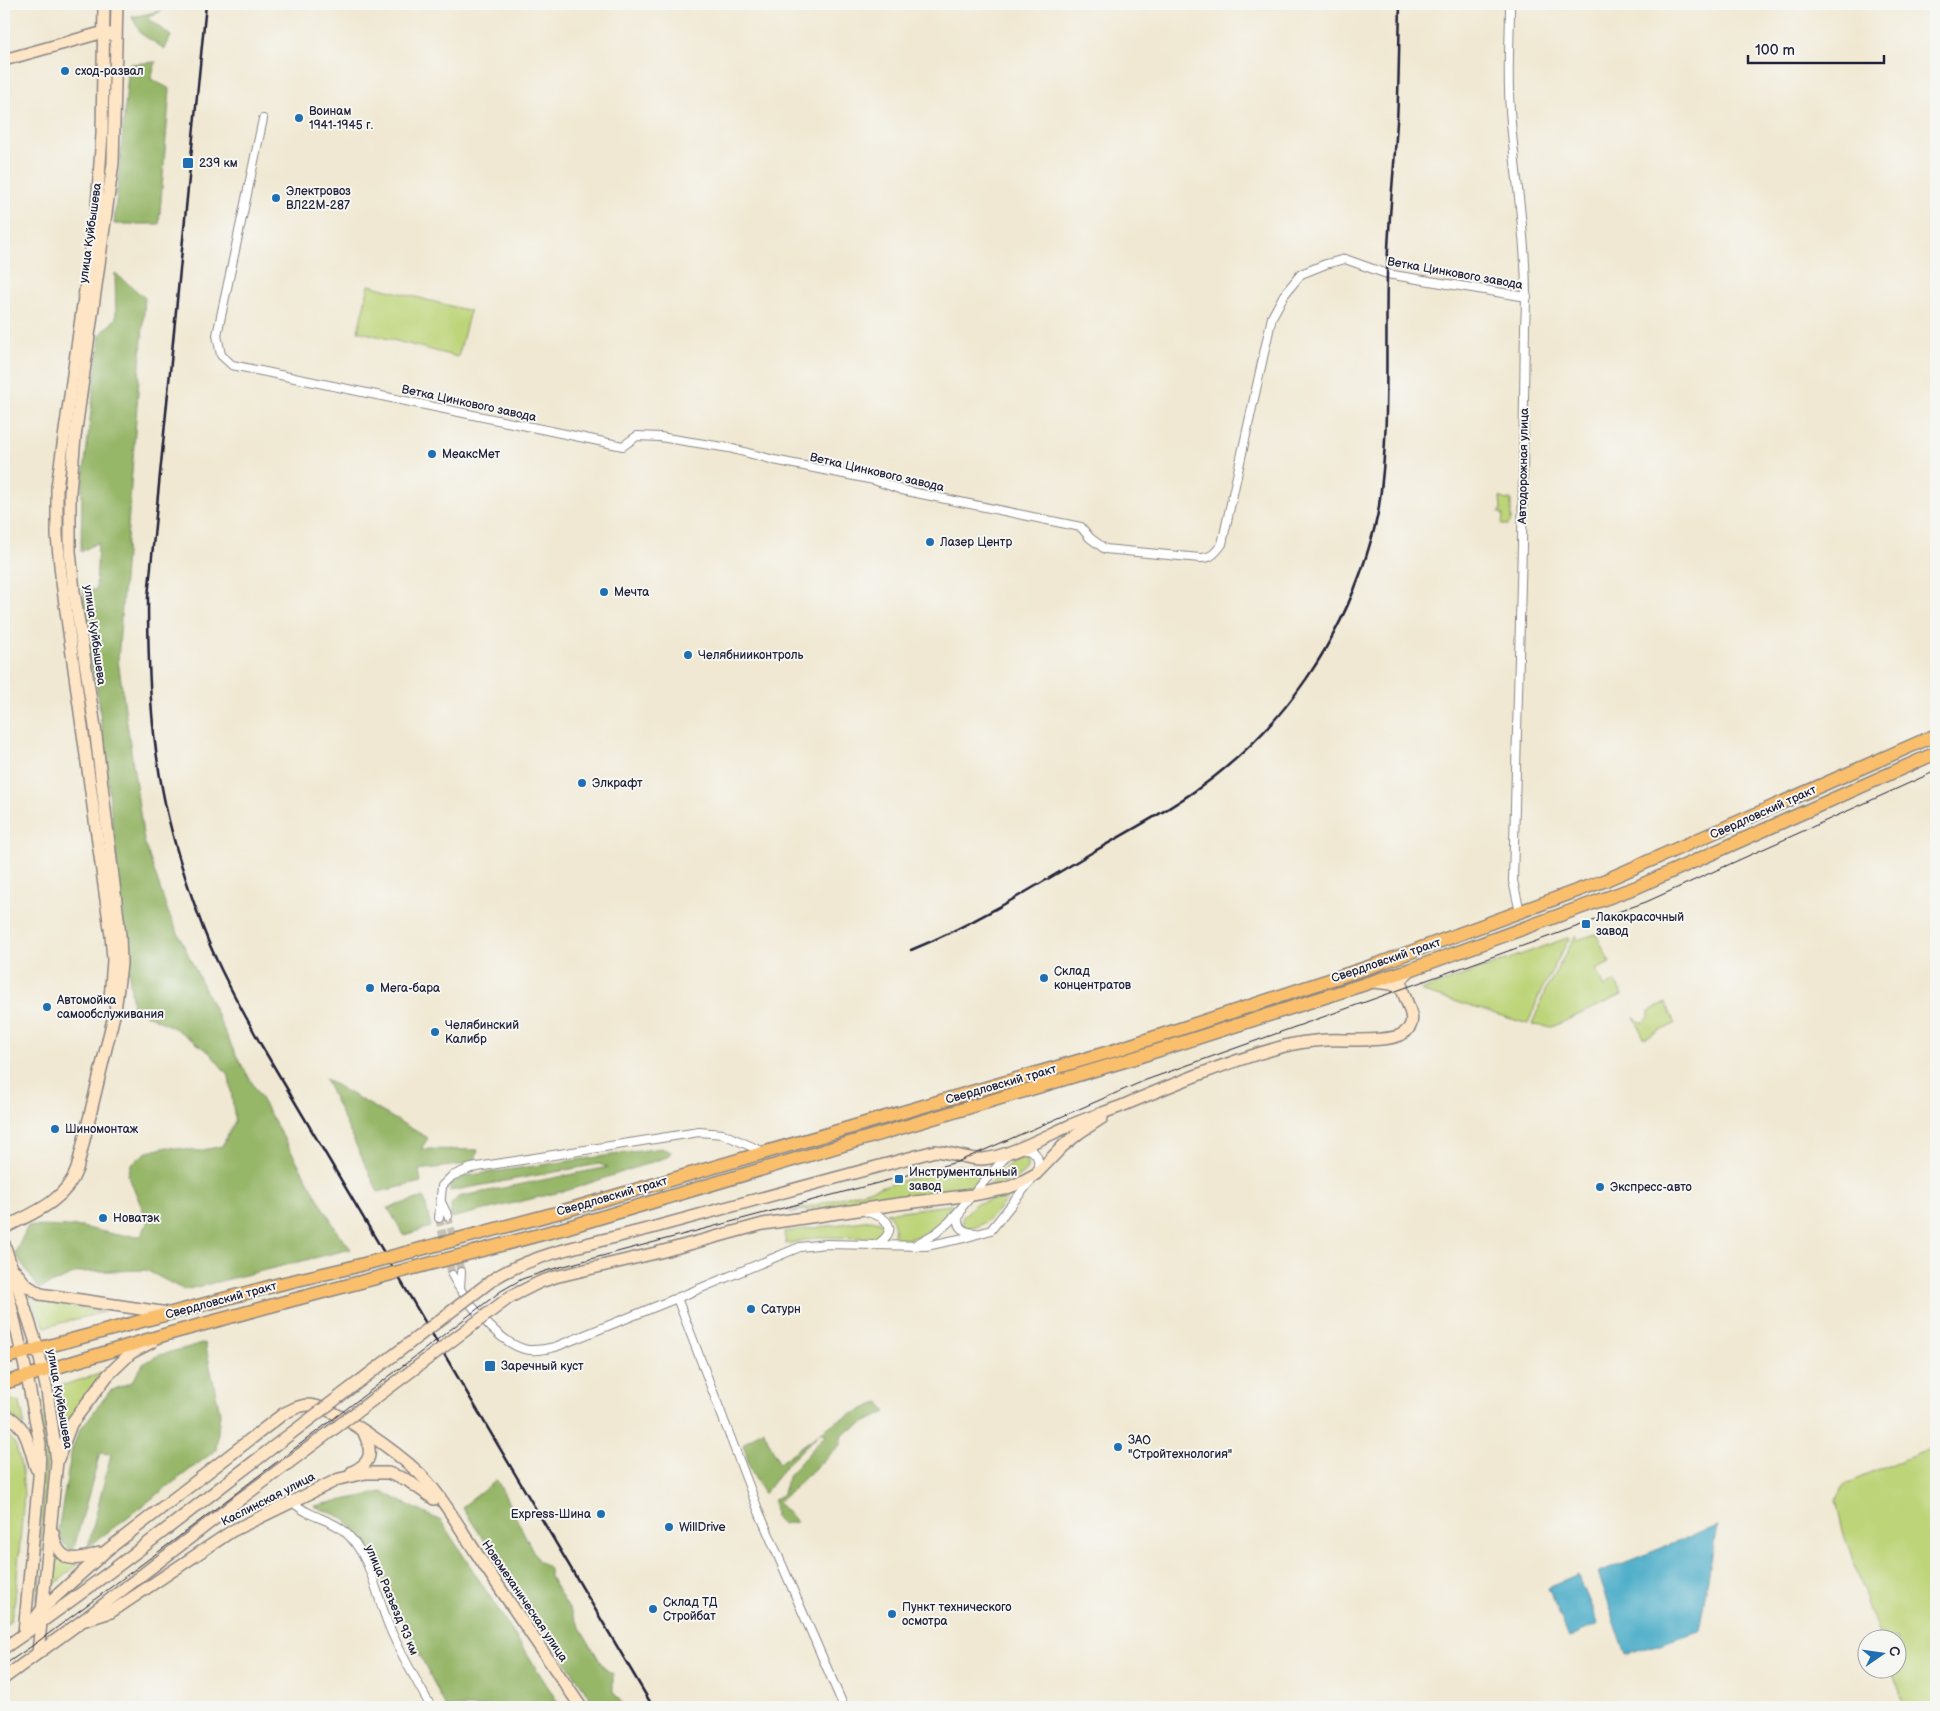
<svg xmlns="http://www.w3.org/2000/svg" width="1940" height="1711" font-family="'Balsamiq Sans',sans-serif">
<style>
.green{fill:#bdd478;stroke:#707b5a}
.forest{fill:#96b668;stroke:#5c6c52}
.water{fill:#48acc8;stroke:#356782}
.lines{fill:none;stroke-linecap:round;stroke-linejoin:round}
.street-tunnel{stroke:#c7c0b4;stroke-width:8;stroke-dasharray:8 4;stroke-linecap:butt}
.street-casing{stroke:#898586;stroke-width:10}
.secondary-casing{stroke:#898586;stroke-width:14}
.primary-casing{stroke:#898586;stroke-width:15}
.street{stroke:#fff;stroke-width:8}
.secondary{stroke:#fde5c5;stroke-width:11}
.primary{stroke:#f9bf6d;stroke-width:12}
.tram{stroke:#22223b;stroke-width:1}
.rail{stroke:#22223b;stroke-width:2.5}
.secondary-bridge-casing{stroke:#898586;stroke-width:14;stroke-linecap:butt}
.primary-bridge-casing{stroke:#898586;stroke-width:15;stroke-linecap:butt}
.secondary-bridge{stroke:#fde5c5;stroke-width:11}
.primary-bridge{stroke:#f9bf6d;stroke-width:12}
.poi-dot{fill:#1f6fb2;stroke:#f6f6f2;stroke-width:2}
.labels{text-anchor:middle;stroke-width:4;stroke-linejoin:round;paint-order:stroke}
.poi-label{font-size:12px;fill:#22223b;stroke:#f6f6f2;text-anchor:start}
.street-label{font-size:12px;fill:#22223b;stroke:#f6f6f2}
</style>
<rect width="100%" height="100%" fill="#f6f6f2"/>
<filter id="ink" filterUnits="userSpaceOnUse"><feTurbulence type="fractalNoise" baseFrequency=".02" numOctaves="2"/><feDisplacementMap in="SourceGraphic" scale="10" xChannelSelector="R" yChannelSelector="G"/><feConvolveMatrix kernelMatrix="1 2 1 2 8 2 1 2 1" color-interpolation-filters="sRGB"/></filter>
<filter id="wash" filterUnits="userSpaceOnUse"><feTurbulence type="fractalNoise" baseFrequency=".0096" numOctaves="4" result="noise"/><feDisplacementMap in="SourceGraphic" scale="20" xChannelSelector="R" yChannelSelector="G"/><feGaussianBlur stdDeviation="1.12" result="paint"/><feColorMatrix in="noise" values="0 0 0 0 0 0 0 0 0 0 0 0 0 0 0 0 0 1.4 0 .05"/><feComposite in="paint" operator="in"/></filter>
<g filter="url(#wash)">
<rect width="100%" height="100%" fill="#f0e8d2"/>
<!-- green -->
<g class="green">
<path d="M369,285l101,26 -12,46 -100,-26z"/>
<path d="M1500,497l6,3 5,-1v22l-3,4h-6l1,-11 -4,-1 2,-3z"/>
<path d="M1596,934l14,29 -14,7 9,17 11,-5 6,13 -70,32 -20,-2 13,-34 31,-56 1,5z"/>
<path d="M1570,937l-30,56 -12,31 -108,-33z"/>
<path d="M1666,1003l9,21 -31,14 -10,-21 5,5h6l4,-5v-6z"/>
<path d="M1021,1157l4,2c12,18 -28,26 -39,29l25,-26z"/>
<path d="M958,1165l28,5 -17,20 -179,22z"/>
<path d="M1011,1195c-13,14 -26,35 -47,33l-2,-10 13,-14z"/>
<path d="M957,1204c-19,25 -32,35 -65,36 4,-10 4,-20 -6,-27z"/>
<path d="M871,1220l9,2 3,6 -1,7 -5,3 -59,-1 -32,7 -2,-12z"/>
<path d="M30,1299l74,13 -59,15z"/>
<path d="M103,1373l-37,51 -9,-37z"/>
<path d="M35,1392h3l2,3 8,49 -9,159h-2l7,-150z"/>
<path d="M12,1400l8,3 5,23 -21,-16v-8z"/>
<path d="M4,1429l12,17 6,24 2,25 -9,105 -4,19 -7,11z"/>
<path d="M1936,1446v261h-31l-14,-38 7,-1v-30h-18l-36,-103 -8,-35 9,-16z"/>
<path d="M53,1552l10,10 16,1 -29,26z"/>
</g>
<!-- forest -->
<g class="forest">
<path d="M161,11l-14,7 24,18 -6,13 -24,-15 -9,-17z"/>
<path d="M156,62l-5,17 19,10 -11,135h-45l15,-160z"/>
<path d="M115,273l30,25 -27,362 26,181 24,71 67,141 103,180 13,16 -167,41 -38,-20 -68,2 -39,17 -24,-36 13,-27 54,1 35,8 24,1 7,-14 -20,-47 3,-11 16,-12 20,-5 31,4 24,-5 13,-25 -6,-45 -20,-24 -33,-23 -43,-21 -35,-313 -17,-73 3,-32h12l2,-48 -17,10 1,-63 18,-154 16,-17z"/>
<path d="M325,1079l103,59 -7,11 57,1 -4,13 -55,7 2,12 -43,10z"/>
<path d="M661,1148l10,4 -4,5 -98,33 -118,28v-14l7,-7 150,-30 -9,-3 -149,27 -1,-6 15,-9z"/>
<path d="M424,1197l7,30 -27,8 -16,-27z"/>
<path d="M205,1343l15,70 -4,37 -128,97 23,-93 -11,-1 -27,98c-9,-5 -12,-10 -15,-20l14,-82 7,-18 31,-40 22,-9 12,-19 15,-8z"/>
<path d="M880,1402l6,10 -44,22 -2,11 -62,58 19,19 -15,2 -7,-7 -1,-17 8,-5 7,-20 37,-41 -5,-2 -34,32 -23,30 -13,-23 -8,-27 20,-15 16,34 59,-43z"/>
<path d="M497,1480l41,81 12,7v9l54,91 9,6v18l12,15h-29l-134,-200z"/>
<path d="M382,1492l59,29 120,186h-115l-83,-165 -17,-23 -32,-13z"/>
</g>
<!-- water -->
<g class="water">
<path d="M1717,1526l-18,105 -73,24 -28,-82z"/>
<path d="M1578,1575l21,49 -30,13 -21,-49z"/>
</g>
</g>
<g filter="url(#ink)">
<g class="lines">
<!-- street-tunnel -->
<g class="street-tunnel">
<path d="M448,1216l13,56"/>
<path d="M439,1218l13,57"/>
</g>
<!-- street casing -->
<g class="street-casing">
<g id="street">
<path d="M1510,4c0,35 -3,71 0,106 5,72 20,144 15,216l-3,220 -9,335 7,31"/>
<path d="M263,119l-46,216 4,20 11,10c130,26 260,55 391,81l14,-10 23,1 69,11 45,12 100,20 28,10 179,37 9,11 15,11 95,9c11,1 16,-6 22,-14l50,-227 12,-22 17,-21 25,-10 19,-5 42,15 140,23"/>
<path d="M441,1202l7,14"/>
<path d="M864,1211c24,6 37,18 11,35"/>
<path d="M961,1211c-8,15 1,21 15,22"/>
<path d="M439,1218l3,-32 10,-10 19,-8 228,-36 24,2 41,18"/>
<path d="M913,1246l23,-13 13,-11 59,-68"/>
<path d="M452,1275c13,25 44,66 72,74 10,3 21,0 31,-2l122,-49 123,-51 26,-3 100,2 38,-8 27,-8 45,-56c5,-13 2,-25 -13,-25"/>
<path d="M460,1288l1,-16"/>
<path d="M677,1298l82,214 85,195"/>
<path d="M291,1501c5,4 10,8 16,11 12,7 26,9 37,19 27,23 32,64 45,95 11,28 28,55 42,81"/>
</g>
</g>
<!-- secondary casing -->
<g class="secondary-casing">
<g id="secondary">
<path d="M104,4l-2,130 -5,72 -40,281v49l4,39 50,361 2,24 -3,39"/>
<path d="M4,60l93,-26h14"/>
<path d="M1373,982l18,2 11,5"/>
<path d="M655,1227l280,-76c15,1 34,9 48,8 26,-2 70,-27 95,-37 15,-6 31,-11 46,-17 52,-22 103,-43 157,-58 14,-4 30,-6 45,-7 18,-1 65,3 78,-7 20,-14 -6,-37 -2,-53 2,-5 6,-8 10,-11"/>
<path d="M4,1228c29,-15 61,-26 73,-59l38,-158 6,-47 -1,-29 -25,-208 -21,-136 -4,-40v-59l5,-55 38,-274 4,-159"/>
<path d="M4,1244l34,105 9,42 10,70 -19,192"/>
<path d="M660,1252l103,-28 135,-20 74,-9 32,-6 11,-4 21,-11 27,-28 16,-13 23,-15"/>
<path d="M15,1271l11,14 14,9 128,19"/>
<path d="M4,1275l23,101 13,68 -1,33 -15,156"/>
<path d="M4,1414c24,12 24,30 32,54"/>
<path d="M58,1459l13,-35 37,-49 23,-22 21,-11"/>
<path d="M352,1472c20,-9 21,-20 12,-39"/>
<path d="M53,1533c5,30 21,29 46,20"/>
<path d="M82,1621l29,-9 121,-81 107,-52 27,-6h22l19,7 27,19"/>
<path d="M23,1634l20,-26 63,-57 177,-137c8,-4 16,-9 25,-9 26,0 92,50 112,69 22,22 39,53 57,80 34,51 69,102 104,153"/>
<path d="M4,1648c76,-52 149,-108 222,-165"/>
<path d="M4,1678l78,-57 157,-121"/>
</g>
</g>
<!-- primary casing -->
<g class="primary-casing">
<g id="primary">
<path d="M560,1212l556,-162 262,-86 228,-84 330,-145"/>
<path d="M565,1228l563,-168 284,-91 225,-82 299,-134"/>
<path d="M4,1358l276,-74"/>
<path d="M4,1383l160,-48 121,-33"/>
</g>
</g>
<!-- street -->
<use href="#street" class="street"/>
<!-- secondary -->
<use href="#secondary" class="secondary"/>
<!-- primary -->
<use href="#primary" class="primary"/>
<!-- tram -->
<path class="tram" d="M4,1665l28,-19 145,-108 324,-247 21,-12 27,-9 408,-108 189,-82 500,-178 290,-131"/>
<!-- rail -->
<g class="rail">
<path d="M206,4l-58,593c0,65 2,131 15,196 8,42 21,83 36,124 15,44 39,85 61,126l393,664"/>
<path d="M911,950c64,-26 123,-63 182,-98 41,-24 84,-46 121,-75 72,-56 124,-133 152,-220 5,-17 11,-34 13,-51 11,-77 6,-154 8,-231 1,-51 7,-102 10,-153 2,-39 2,-79 3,-118"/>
</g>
<!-- secondary-bridge casing -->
<g class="secondary-bridge-casing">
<g id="secondary-bridge">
<path d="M226,1483l269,-205c44,-27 109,-37 160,-51"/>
<path d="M239,1500l271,-203 30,-15 15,-5 105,-25"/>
</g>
</g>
<!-- primary-bridge casing -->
<g class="primary-bridge-casing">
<g id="primary-bridge">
<path d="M280,1284l69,-16 211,-56"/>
<path d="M285,1302l280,-74"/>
</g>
</g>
<!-- secondary-bridge -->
<use href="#secondary-bridge" class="secondary-bridge"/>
<!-- primary-bridge -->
<use href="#primary-bridge" class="primary-bridge"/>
</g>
</g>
<!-- markers -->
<g class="poi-dot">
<circle cx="65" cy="71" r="5"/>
<circle cx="299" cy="118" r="5"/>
<rect x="182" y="157" width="12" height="12" rx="2.5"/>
<circle cx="276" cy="198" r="5"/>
<circle cx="432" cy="454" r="5"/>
<circle cx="930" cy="542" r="5"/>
<circle cx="604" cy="592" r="5"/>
<circle cx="688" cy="655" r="5"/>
<circle cx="582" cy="783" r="5"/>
<rect x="1581" y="919" width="10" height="10" rx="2.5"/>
<circle cx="1044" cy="978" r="5"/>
<circle cx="370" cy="988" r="5"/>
<circle cx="47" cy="1007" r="5"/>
<circle cx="435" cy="1032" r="5"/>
<circle cx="55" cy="1129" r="5"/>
<rect x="894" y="1174" width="10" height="10" rx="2.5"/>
<circle cx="1600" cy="1187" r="5"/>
<circle cx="103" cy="1218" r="5"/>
<circle cx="751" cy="1309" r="5"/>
<rect x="484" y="1360" width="12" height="12" rx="2.5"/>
<circle cx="1118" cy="1447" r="5"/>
<circle cx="601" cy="1514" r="5"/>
<circle cx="669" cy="1527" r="5"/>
<circle cx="653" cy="1609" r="5"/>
<circle cx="892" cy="1614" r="5"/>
</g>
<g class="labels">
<!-- poi labels -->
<g class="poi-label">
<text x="75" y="75">сход-развал</text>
<text x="309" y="115">Воинам<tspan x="309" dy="14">1941-1945 г.</tspan></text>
<text x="199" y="167">239 км</text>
<text x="286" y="195">Электровоз<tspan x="286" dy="14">ВЛ22М-287</tspan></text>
<text x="442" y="458">МеаксМет</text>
<text x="940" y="546">Лазер Центр</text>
<text x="614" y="596">Мечта</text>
<text x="698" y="659">Челябнииконтроль</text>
<text x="592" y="787">Элкрафт</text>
<text x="1596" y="921">Лакокрасочный<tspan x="1596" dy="14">завод</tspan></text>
<text x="1054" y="975">Склад<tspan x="1054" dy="14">концентратов</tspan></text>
<text x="380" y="992">Мега-бара</text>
<text x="57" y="1004">Автомойка<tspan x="57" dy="14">самообслуживания</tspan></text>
<text x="445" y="1029">Челябинский<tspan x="445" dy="14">Калибр</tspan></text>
<text x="65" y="1133">Шиномонтаж</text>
<text x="909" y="1176">Инструментальный<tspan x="909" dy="14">завод</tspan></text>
<text x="1610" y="1191">Экспресс-авто</text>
<text x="113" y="1222">Новатэк</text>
<text x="761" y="1313">Сатурн</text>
<text x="501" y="1370">Заречный куст</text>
<text x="1128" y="1444">ЗАО<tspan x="1128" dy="14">"Стройтехнология"</tspan></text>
<text x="591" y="1518" text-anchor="end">Express-Шина</text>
<text x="679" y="1531">WillDrive</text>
<text x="663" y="1606">Склад ТД<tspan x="663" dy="14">Стройбат</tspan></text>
<text x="902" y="1611">Пункт технического<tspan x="902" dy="14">осмотра</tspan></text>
</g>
<!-- street labels -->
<g class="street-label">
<text transform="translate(90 233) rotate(-82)" y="4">улица Куйбышева</text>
<text transform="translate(1455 273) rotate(10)" y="4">Ветка Цинкового завода</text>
<text transform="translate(469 403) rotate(12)" y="4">Ветка Цинкового завода</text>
<text transform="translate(1523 466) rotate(-89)" y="4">Автодорожная улица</text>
<text transform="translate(877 472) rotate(13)" y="4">Ветка Цинкового завода</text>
<text transform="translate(95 635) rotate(82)" y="4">улица Куйбышева</text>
<text transform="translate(1763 812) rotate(-24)" y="4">Свердловский тракт</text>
<text transform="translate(1386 960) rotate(-19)" y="4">Свердловский тракт</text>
<text transform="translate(1001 1084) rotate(-16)" y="4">Свердловский тракт</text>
<text transform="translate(612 1196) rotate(-16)" y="4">Свердловский тракт</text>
<text transform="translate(221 1300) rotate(-15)" y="4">Свердловский тракт</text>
<text transform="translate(60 1399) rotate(80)" y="4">улица Куйбышева</text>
<text transform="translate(268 1499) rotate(-27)" y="4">Каслинская улица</text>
<text transform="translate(392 1600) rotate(67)" y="4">улица Разъезд 93 км</text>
<text transform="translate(525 1601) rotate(56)" y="4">Новомеханическая улица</text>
</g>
</g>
<!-- margin -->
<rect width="1940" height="1711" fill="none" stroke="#f6f6f2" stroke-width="20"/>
<!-- north arrow -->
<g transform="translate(1882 1654) rotate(77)"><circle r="24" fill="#f6f6f2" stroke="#a1a1a9"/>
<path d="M0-4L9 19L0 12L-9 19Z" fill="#1f6fb2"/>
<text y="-8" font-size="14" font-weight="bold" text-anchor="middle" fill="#22223b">С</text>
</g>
<!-- scale -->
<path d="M1748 55v8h136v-8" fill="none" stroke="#22223b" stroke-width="2.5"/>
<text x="1755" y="55" font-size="15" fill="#22223b" stroke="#f6f6f2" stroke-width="4" paint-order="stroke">100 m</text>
</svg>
